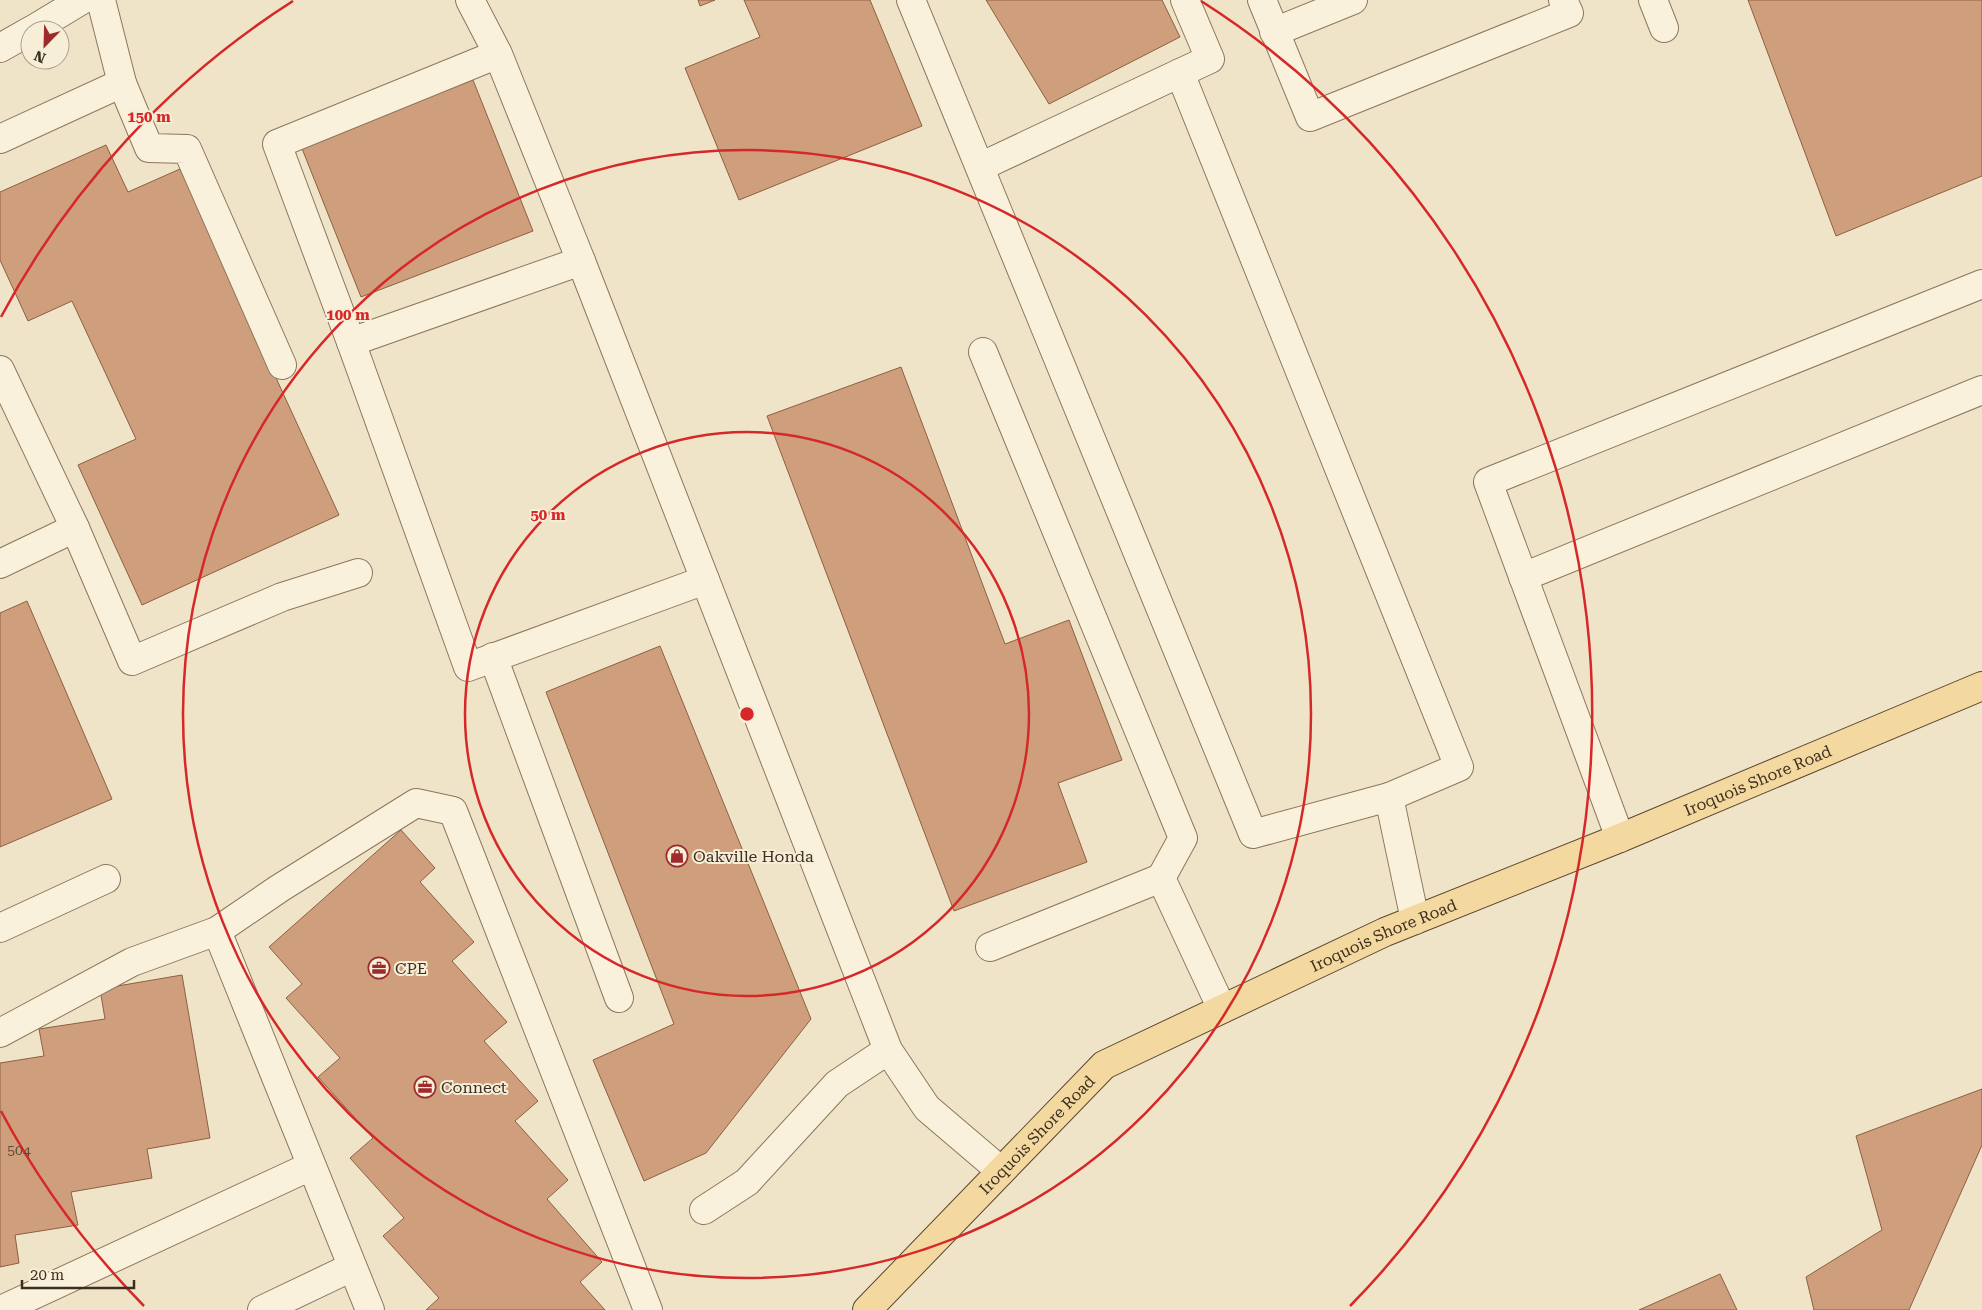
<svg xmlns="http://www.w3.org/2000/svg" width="1982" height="1310" font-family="'Roboto Serif',serif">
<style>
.building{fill:#cf9f7d;stroke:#8d5f41}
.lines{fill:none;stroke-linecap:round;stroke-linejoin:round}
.minor-casing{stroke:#8d765c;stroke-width:30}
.major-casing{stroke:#5b4430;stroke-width:30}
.minor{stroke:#faf1dc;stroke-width:28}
.major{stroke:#f3d9a0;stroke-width:28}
.ring{fill:none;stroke:#d62828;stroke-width:2.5}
.labels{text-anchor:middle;stroke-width:4;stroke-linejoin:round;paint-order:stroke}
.number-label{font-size:14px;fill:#624a37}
.street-label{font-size:16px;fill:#3d2e20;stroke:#f7eed8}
.poi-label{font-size:16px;fill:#3d2e20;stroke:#f7eed8;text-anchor:start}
.centre{fill:#d62828;stroke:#f7eed8;stroke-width:2.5}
.ring-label{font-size:15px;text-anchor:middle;font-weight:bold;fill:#d62828;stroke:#f7eed8;stroke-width:4;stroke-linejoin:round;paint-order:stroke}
</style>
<rect width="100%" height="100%" fill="#f0e4c8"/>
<!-- building -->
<g class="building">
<path d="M698,0h17l-15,6z"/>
<path d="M744,0h126l52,126 -183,74 -54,-132 75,-31z"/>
<path d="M986,0h176l18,37 -131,67z"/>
<path d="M1748,0h234v176l-146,60z"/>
<path d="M473,80l60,151 -172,66 -60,-151z"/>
<path d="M106,145l22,47 52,-23 159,346 -197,90 -64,-140 58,-26 -64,-138 -44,20 -28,-61v-68z"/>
<path d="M901,367l104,277 64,-24 53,140 -64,23 29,79 -133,49 -187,-495z"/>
<path d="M27,601l85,198 -112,48v-234z"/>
<path d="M660,646l151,373 -105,134 -62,28 -51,-121 81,-36 -128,-332z"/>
<path d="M401,830l34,38 -15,14 54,60 -22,19 55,61 -23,19 54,60 -23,20 53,59 -21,19 55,63 -22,20 25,28h-179l13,-12 -56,-62 21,-18 -54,-60 23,-20 -55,-61 22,-19 -54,-60 16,-14 -33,-37z"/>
<path d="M182,975l28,163 -63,11 5,29 -81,14 7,33 -63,10 4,28 -19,4v-204l44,-7 -5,-27 66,-10 -5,-30z"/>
<path d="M1982,1089v56l-73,165h-95l-8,-33 76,-47 -26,-94z"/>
<path d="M1720,1274l17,36h-98z"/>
</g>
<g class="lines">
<!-- minor casing -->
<g class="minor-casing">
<g id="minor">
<path d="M101,0l21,83 27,65 38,1 95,216"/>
<path d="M470,0l28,54 83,207 -230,81 -74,-198 221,-90"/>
<path d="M911,0l342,834 136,-37"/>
<path d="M1185,0l25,59 -30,14 279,694 -70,30 26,123"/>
<path d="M1262,0l48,117 259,-104 -6,-13"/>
<path d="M1653,0l11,28"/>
<path d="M32,30l50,-30"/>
<path d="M1274,32l79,-32"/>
<path d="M0,48l30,-17"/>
<path d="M0,139l122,-56"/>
<path d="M980,167l200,-94"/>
<path d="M581,261l307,789 39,58 74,63"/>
<path d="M351,342l117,325 237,-87"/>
<path d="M983,352l200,486 -22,40"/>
<path d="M0,370l75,158 57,133 150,-64 76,-24"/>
<path d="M0,564l75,-36"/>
<path d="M1523,577l459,-187"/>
<path d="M493,657l126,341"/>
<path d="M1620,838l-132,-356 494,-198"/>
<path d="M0,928l106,-49"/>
<path d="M217,931l153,379"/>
<path d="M990,947l171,-69 61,131"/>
<path d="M0,1033l132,-71 85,-31 63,-43 136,-85 37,8 195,499"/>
<path d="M704,1210l43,-28 90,-98 51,-34"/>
<path d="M1,1310l310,-144"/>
<path d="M262,1310l90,-43"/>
</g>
</g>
<!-- major casing -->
<g class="major-casing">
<g id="major">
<path id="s1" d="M867,1310l237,-245 281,-133 235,-94 362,-152"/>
</g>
</g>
<!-- minor -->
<use href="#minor" class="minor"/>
<!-- major -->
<use href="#major" class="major"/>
</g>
<!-- distance rings -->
<g class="ring">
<circle cx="747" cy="714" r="282"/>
<circle cx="747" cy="714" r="564"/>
<path d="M144 1306A845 845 0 0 1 1 1111M1 317A845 845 0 0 1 293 1M1201 1A845 845 0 0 1 1350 1306"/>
</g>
<!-- icons -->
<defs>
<g id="shop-ring" transform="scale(1.125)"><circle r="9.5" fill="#f7eed8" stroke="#9e2a2b" stroke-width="1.5"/><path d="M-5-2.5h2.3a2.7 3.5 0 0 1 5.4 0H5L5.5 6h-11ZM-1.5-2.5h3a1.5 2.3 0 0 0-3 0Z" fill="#9e2a2b"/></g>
<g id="office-ring" transform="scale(1.125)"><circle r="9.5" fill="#f7eed8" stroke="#9e2a2b" stroke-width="1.5"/><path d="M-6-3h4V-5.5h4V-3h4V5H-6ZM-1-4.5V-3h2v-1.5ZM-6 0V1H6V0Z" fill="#9e2a2b"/></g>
</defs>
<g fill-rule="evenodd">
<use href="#shop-ring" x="677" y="856"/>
<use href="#office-ring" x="379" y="968"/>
<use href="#office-ring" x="425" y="1087"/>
</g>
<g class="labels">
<!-- number labels -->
<g class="number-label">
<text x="19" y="1155">504</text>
</g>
<!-- street labels -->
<g class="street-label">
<text dy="6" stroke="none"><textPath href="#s1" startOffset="1054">Iroquois Shore Road</textPath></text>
<text dy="6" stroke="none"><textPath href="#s1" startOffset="649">Iroquois Shore Road</textPath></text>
<text dy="6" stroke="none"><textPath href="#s1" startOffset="244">Iroquois Shore Road</textPath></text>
</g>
<!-- poi labels -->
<g class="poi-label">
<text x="693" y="862">Oakville Honda</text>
<text x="395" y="974">CPE</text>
<text x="441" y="1093">Connect</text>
</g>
</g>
<circle cx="747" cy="714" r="8" class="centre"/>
<g class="ring-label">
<text x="149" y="122">150 m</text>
<text x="348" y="320">100 m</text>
<text x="548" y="520">50 m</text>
</g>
<!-- north arrow -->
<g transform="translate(45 45) rotate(203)"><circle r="24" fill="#f7eed8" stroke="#ada18e"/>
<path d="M0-4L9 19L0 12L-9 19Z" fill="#9e2a2b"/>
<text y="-8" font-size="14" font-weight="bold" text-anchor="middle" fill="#3d2e20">N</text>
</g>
<!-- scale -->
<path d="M22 1280v8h112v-8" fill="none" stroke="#3d2e20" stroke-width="2.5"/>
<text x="30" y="1280" font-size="15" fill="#3d2e20" stroke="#f7eed8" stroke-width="4" paint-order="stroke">20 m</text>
</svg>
